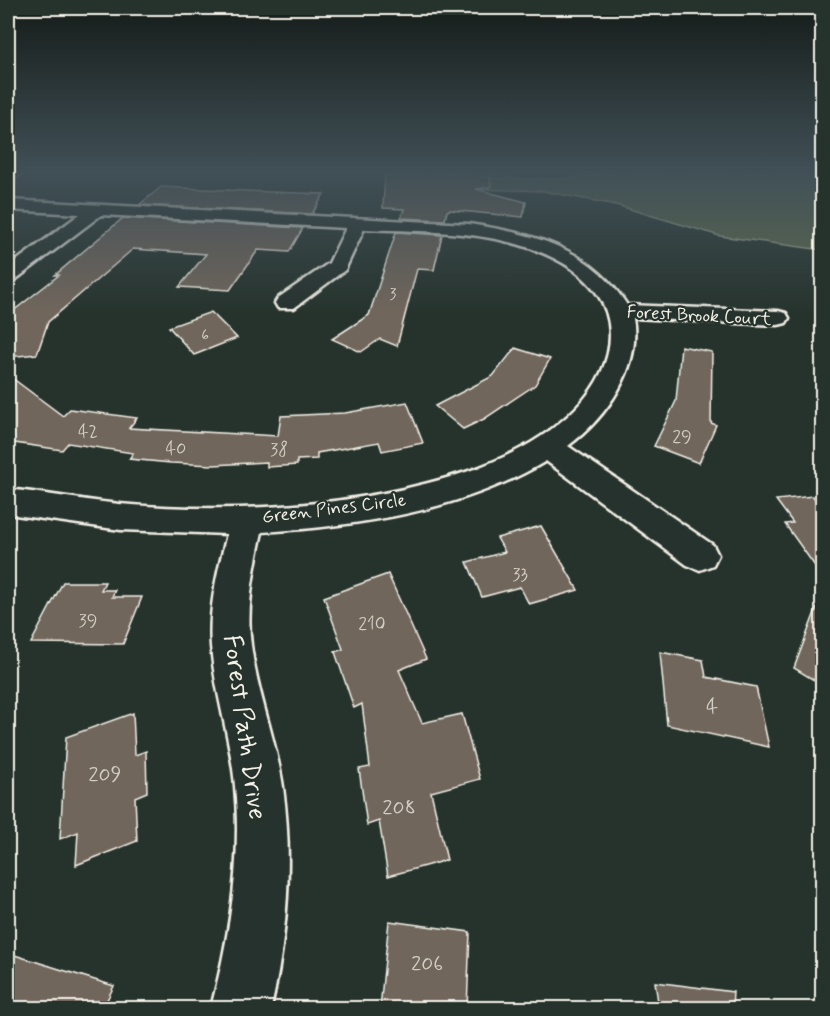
<svg xmlns="http://www.w3.org/2000/svg" width="830" height="1016" font-family="Mynerve,sans-serif">
<style>
.green{fill:#5e6c4e;stroke:#a9ae9b;stroke-width:1.5}
.building{fill:#71665b;stroke:#f4f1e8;stroke-width:1.5}
.lines{fill:none;stroke-linecap:round;stroke-linejoin:round}
.minor-casing{stroke:#f4f1e8;stroke-width:5}
.primary-casing{stroke:#f4f1e8;stroke-width:5}
.minor{fill:#26332d;fill-rule:evenodd}
.primary{fill:#726e52;fill-rule:evenodd}
.labels{text-anchor:middle;stroke-width:4.5;stroke-linejoin:round;paint-order:stroke}
.far-number-label{font-size:15px;fill:#d3cec5}
.far-street-label{font-size:18px;fill:#f4f1e8;stroke:#26332d}
.number-label{font-size:18px;fill:#d3cec5}
.near-number-label{font-size:21px;fill:#d3cec5}
.near-street-label{font-size:26px;fill:#f4f1e8;stroke:#26332d}
</style>
<rect width="100%" height="100%" fill="#26332d"/>
<filter id="ink" filterUnits="userSpaceOnUse"><feTurbulence type="fractalNoise" baseFrequency=".0167" numOctaves="2"/><feDisplacementMap in="SourceGraphic" scale="12" xChannelSelector="R" yChannelSelector="G"/><feConvolveMatrix kernelMatrix="1 2 1 2 8 2 1 2 1" color-interpolation-filters="sRGB"/></filter>
<g filter="url(#ink)">
<!-- green -->
<path class="green" d="M621,172h201v78l-102,-14 -104,-31 -73,-14 -139,-4 4,-14c71,4 143,12 213,-1z"/>
<!-- building -->
<g class="building">
<path d="M385,172h105l1,15 -15,2 50,13 -3,15 -73,-7 -3,1 -2,9 -44,-2 3,-9 -21,-1z"/>
<path d="M161,187l110,5 53,2 -12,20 -173,-9z"/>
<path d="M123,218l180,10 -14,24 -31,-2 -28,40 -51,-3 27,-33 -73,-5 -85,73 -11,32 -29,3v-42l51,-40h-4z"/>
<path d="M396,232l46,3 -8,35 -17,-1 -20,77 -17,-7 -19,13 -29,-13 37,-24z"/>
<path d="M211,312l26,26 -43,17 -25,-28z"/>
<path d="M681,346l31,6 -1,71 5,2 -17,38 -45,-17 22,-45z"/>
<path d="M515,348l35,11 -15,26 -51,34 -21,10 -28,-23 58,-30z"/>
<path d="M8,375l55,41 7,-7 67,9 -8,10 149,8 3,-20 64,-3 62,-11 16,41 -41,8 -3,-9 -62,11v6l-20,1v5l-30,2v-5l-54,3 -42,-2 -42,-4 4,-6 -65,-10 -6,7 -54,-8z"/>
<path d="M813,496l9,13v67l-37,-52 8,-1 -17,-23z"/>
<path d="M541,526l37,64 -49,14 -9,-17 -38,10 -15,-35 38,-10 -8,-14z"/>
<path d="M388,574l38,85 -27,11 23,53 40,-9 18,65 -49,13 16,68 -59,16 -9,-55 -12,4 -8,-56 11,-2 -8,-63 -8,4 -19,-56 8,-3 -19,-52z"/>
<path d="M63,582h42l-4,8h14l-3,7h30l-19,47 -92,-1z"/>
<path d="M820,599h2v86l-28,-17z"/>
<path d="M660,652l43,8 3,17 50,10 13,60 -102,-22z"/>
<path d="M133,713l2,42 11,-4 1,41 -12,5 2,44 -61,24 2,-33 -18,7 6,-102z"/>
<path d="M389,921l81,11 -3,76h-87z"/>
<path d="M8,953l106,33 -11,22h-95z"/>
<path d="M655,982l78,10 -1,16h-73z"/>
</g>
<g class="lines">
<!-- minor casing -->
<g class="minor-casing">
<path id="minor" d="M8,200l461,24c65,10 120,23 158,81l151,6 8,2 3,5 -3,5 -8,2 -145,-7c9,50 -27,100 -65,128l145,99 5,10 -5,10 -13,5 -13,-5 -141,-104c-84,50 -187,65 -284,71 -8,37 -16,75 -11,113 6,48 25,94 32,142 10,73 4,150 -12,221h-60c19,-72 31,-148 24,-222 -4,-47 -20,-92 -24,-140 -3,-38 7,-76 16,-112l-106,-4 -113,-16v-25c37,4 73,11 111,15 113,10 237,4 347,-32 39,-13 79,-33 109,-63 47,-47 50,-110 -12,-146 -60,-34 -133,-31 -199,-34l-19,41 -51,38h-16l-3,-5 3,-5 51,-35 17,-35 -245,-13 -86,65 -7,2v-15l72,-53 -72,-4z"/>
</g>
<!-- primary casing -->
<g class="primary-casing">
<path id="primary" d="M8,172h17l-17,10z"/>
</g>
<!-- minor -->
<use href="#minor" class="minor"/>
<!-- primary -->
<use href="#primary" class="primary"/>
</g>
</g>
<!-- sky -->
<linearGradient id="sky" x2="0" y2="1"><stop stop-color="#151c19"/><stop offset="0.55" stop-color="#415057"/><stop offset="1" stop-color="#415057" stop-opacity="0"/></linearGradient>
<rect width="830" height="314" fill="url(#sky)"/>
<g class="labels">
<!-- far-number labels -->
<g class="far-number-label">
<text x="393" y="299">3</text>
<text x="205" y="340">6</text>
</g>
<!-- far-street labels -->
<g class="far-street-label">
<text transform="translate(699 315) rotate(3)" y="6">Forest Brook Court</text>
<text transform="translate(334 508) rotate(-7)" y="6">Green Pines Circle</text>
</g>
<!-- number labels -->
<g class="number-label">
<text x="88" y="437">42</text>
<text x="682" y="442">29</text>
<text x="176" y="454">40</text>
<text x="279" y="455">38</text>
<text x="520" y="580">33</text>
<text x="88" y="626">39</text>
<text x="372" y="629">210</text>
</g>
<!-- near-number labels -->
<g class="near-number-label">
<text x="712" y="713">4</text>
<text x="105" y="781">209</text>
<text x="399" y="814">208</text>
<text x="427" y="970">206</text>
</g>
<!-- near-street labels -->
<g class="near-street-label">
<text transform="translate(246 727) rotate(82)" y="9">Forest Path Drive</text>
</g>
</g>
<!-- margin -->
<rect width="830" height="1016" fill="none" stroke="#26332d" stroke-width="30"/>
<rect x="15" y="15" width="800" height="986" fill="none" stroke="#f4f1e8" stroke-width="2" filter="url(#ink)"/>
</svg>
